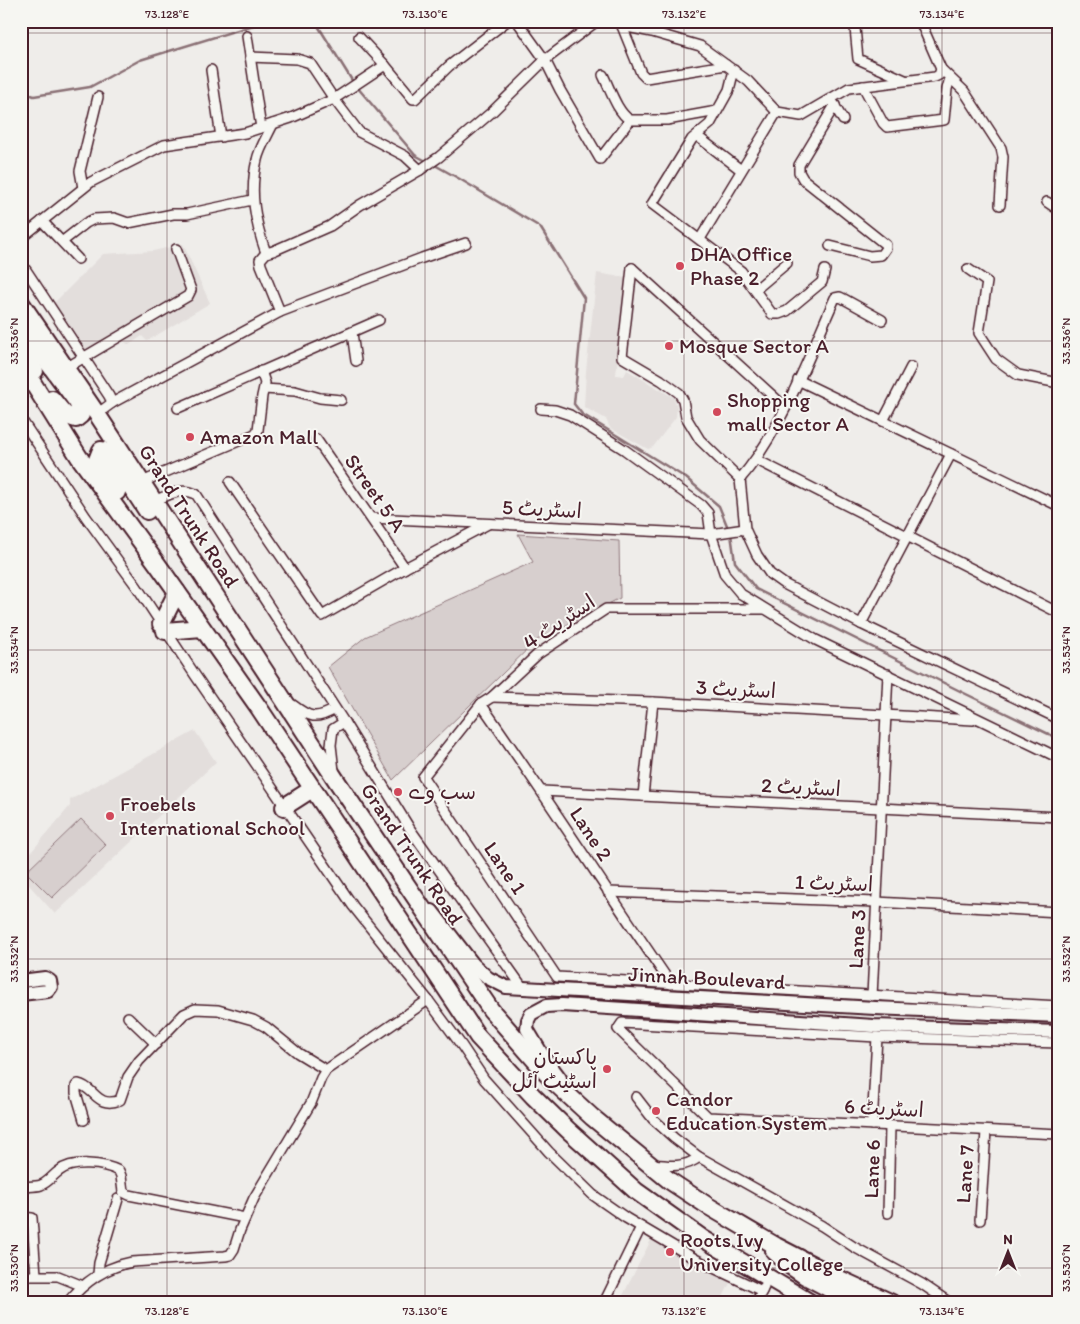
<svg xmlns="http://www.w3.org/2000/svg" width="1080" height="1324" font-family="Itim,'Playpen Sans Arabic',sans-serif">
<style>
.built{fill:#e3dedc}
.green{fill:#d7cfce;stroke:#90777c}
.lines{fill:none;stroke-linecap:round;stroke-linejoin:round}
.stream{stroke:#8a6f74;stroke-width:2.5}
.street-casing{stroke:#4a1f2b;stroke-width:12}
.secondary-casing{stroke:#4a1f2b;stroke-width:16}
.highway-casing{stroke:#4a1f2b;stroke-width:20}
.street{stroke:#f6f6f2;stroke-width:9}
.secondary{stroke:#f6f6f2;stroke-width:12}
.highway{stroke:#f6f6f2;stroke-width:16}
.ticks{fill:none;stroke:#4a1f2b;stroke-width:1;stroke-opacity:0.45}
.poi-dot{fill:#d1495b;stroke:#f6f6f2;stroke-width:2}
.labels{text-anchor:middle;stroke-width:4;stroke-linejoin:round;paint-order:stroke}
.poi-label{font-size:21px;fill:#4a1f2b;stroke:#f6f6f2;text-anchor:start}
.street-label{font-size:21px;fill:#4a1f2b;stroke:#f6f6f2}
.neatline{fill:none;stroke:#4a1f2b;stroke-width:2}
.ticks-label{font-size:12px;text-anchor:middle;fill:#4a1f2b}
</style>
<rect width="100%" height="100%" fill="#efedea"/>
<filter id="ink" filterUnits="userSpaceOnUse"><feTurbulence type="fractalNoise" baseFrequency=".02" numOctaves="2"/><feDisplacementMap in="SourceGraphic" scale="10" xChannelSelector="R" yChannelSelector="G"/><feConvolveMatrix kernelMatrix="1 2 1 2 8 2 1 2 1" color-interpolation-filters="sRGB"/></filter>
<g filter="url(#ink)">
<!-- built -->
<g class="built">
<path d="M183,244l27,59 -63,38 -5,-5 -13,9 -6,-4 -36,17 -34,-54 50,-50 50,-3z"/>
<path d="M597,273l29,5 -10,97 8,1 3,-6 47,28 3,9 -1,10 -23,30 -5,2 -38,-21 -4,-9 -22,-12 2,-36z"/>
<path d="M195,731l21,31 -161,152 -34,-38v-12l49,-58v-6z"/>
<path d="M655,1232l80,41 -15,30h-101z"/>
</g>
<!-- green -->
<g class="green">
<path d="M518,534l101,7 1,57 -83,42 -144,140 -65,-113 37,-30 168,-75z"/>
<path d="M81,819l25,26 -54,53 -26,-26z"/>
</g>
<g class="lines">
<!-- stream -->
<g class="stream">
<path d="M315,21l38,61"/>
<path d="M357,87l58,68 13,7"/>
<path d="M21,91l13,5 56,-9 50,-27 127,-39"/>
<path d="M433,164l25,14 82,49 44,71 -10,106 8,10 104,64 33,28 9,22"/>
<path d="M731,534l4,28 21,27 210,105 93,45"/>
</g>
<!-- street casing -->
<g class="street-casing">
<g id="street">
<path d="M517,21l28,39 15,30 40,69 30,-39"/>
<path d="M617,21l5,5 30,6 48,14 48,35 29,31"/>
<path d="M850,21l5,7 3,31 47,21"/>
<path d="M622,26l19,47 5,5 80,-13"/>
<path d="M247,36l14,92"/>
<path d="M359,37l26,28 -51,34 25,33 46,24 15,14 19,-13 54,-46 52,-51 52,-39"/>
<path d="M385,65l28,34h2l34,-33 58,-45"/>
<path d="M941,69l23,22 37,57 2,9 -3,48"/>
<path d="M211,70l10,67"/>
<path d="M734,70l-5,20 -19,34 -18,15 -40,65 89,67 31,43h7l8,-3 35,-29 3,-12"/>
<path d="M603,75c7,14 14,37 27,45h37l50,-9"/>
<path d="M863,86l20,37 4,4 57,-7 3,-31 3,-11"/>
<path d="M832,101l11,19"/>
<path d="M697,136l44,34"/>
<path d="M83,188l-3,-17 18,-74"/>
<path d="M1047,202l12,8"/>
<path d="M42,221l36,38"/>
<path d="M21,238l70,-56 73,-37 81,-12 46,-15 43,-19 -24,-36 -13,-4 -47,-2"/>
<path d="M700,239l77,-127 24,4 48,-28 86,-11 4,-2 2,-6 -21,-48"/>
<path d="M63,241l23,-18 8,-4 20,-1 14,5 45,-9h14l65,-14"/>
<path d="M830,246l40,10 11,-1 5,-7v-3l-83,-66 -4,-7v-7l36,-60"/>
<path d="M266,253c-11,-31 -17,-61 -9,-93 2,-11 11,-25 16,-36"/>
<path d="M21,266l5,4 83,126 3,7 -15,11"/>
<path d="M632,268l-10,89 39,23 18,13 4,7 3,17 14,23 40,39 5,50 12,26 13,19 14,10 77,40 198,95"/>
<path d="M632,268l153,139"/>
<path d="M968,269l19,13 -8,51 17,26 22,16 41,8"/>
<path d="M755,290l32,-27"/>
<path d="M280,312l-19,-47 -1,-5 6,-7 7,-2 57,-25 30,-21 60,-35"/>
<path d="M352,333l4,28"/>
<path d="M66,368l122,-72 3,-6 -15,-41"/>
<path d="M798,380l261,126"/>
<path d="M264,389l31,2 25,7 21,2"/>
<path d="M112,403l168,-91 142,-54 44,-15"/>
<path d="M178,408l201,-88"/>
<path d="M541,409l14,1 15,5 55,35 76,55 7,8 3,21 14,41 16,19 75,46 243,118"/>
<path d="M21,419l65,98 51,70 58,88 158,231 75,94 34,46 22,33 65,73 44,43 33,23 71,42 65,31"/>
<path d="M883,421l28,-54"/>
<path d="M316,439l89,129"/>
<path d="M757,460l302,153"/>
<path d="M740,479c41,-47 69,-123 95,-181l5,-1 4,2 38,21"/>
<path d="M142,482l113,-48 3,-4 4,-34 3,-13 -4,-12"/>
<path d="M230,482l92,134 83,-48 83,-44"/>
<path d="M154,501c15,-6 26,-14 42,-7l148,228 66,107 113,159"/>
<path d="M371,518l340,16 34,-5"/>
<path d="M764,609h-158l-68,45 -46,43 -11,7 -58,73 134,200 502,29"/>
<path d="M861,624l90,-170"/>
<path d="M492,697l161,5 320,18"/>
<path d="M481,704c65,92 126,187 190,280"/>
<path d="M293,705c17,13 23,15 42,4"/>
<path d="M334,771l-3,-26 2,-16 11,-7"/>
<path d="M542,791l517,26"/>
<path d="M643,796l10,-94"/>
<path d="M608,892l268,10 183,10"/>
<path d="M872,996l16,-322"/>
<path d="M128,1017l28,27"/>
<path d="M1059,1043l-182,-6 -255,-14 -4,6 90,88 351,17"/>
<path d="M636,1097l17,22 21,19 25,19 123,69 32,21 68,37 28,19"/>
<path d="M84,1120l-8,-27v-7l2,-2c17,3 18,25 42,16l8,-23 11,-16 45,-47 11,-5 23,1 35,10 13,7 32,26 28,17"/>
<path d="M872,1125l5,-88"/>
<path d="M653,1164c16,2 33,4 46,-7"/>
<path d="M21,1187c6,-1 14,0 20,-2 8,-3 12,-10 18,-14 14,-11 45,-8 60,0l2,5 2,16 6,3 116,23"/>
<path d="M888,1213l2,-87"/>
<path d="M21,1217l11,1 4,57"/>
<path d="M980,1220l6,-89"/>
<path d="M98,1274l1,-11 19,-64"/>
<path d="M21,1276h37l25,10"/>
<path d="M67,1303c17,-21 38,-36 65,-41l93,-6 5,-1 4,-6 6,-19 14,-32 57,-95 10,-25 5,-8 102,-70"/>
<path d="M604,1303l37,-76"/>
<path d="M756,1303l8,-16"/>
</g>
</g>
<!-- secondary casing -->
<g class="secondary-casing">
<g id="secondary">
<path d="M432,911l41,53 15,14 18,9 369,21 184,8"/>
<path d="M21,981l24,-3 5,3 1,6 -3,4 -27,3"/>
<path d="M560,1078l-18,-24 -15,-25 1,-9 3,-6 15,-8 16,-1 62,4 250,17 185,6"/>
</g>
</g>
<!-- highway casing -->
<g class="highway-casing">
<g id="highway">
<path d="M21,303l76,111 239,366 155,230 63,72 38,35 78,64 38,25 68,40 66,34 50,23"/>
<path d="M21,326l56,76 4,9v4l-5,4c-12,-2 -17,-12 -24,-20"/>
<path d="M21,350l14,21"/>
<path d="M21,364l58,93 79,108 101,143 219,329 55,59 35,34 68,61 66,47 109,65"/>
<path d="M117,492l-20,-32 4,-10 10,3 15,26 21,32"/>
<path d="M161,624l16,-32"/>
<path d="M165,631l37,-3"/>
<path d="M284,807l28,-18"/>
<path d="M774,1251l18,16 13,9 51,27"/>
</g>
</g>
<!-- street -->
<use href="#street" class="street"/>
<!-- secondary -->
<use href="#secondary" class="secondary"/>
<!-- highway -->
<use href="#highway" class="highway"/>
</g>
</g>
<!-- ticks -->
<path class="ticks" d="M167,21v1282M425,21v1282M684,21v1282M942,21v1282M21,33h1038M21,341h1038M21,650h1038M21,959h1038M21,1268h1038"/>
<!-- markers -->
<g class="poi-dot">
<circle cx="680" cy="266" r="5"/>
<circle cx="669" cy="346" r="5"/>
<circle cx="717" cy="412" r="5"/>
<circle cx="190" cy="437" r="5"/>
<circle cx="398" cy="792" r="5"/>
<circle cx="110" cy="816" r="5"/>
<circle cx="607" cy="1069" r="5"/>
<circle cx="656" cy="1111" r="5"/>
<circle cx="670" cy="1252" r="5"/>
</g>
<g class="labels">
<!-- poi labels -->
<g class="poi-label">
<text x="690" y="261">DHA Office<tspan x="690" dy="24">Phase 2</tspan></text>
<text x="679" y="353">Mosque Sector A</text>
<text x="727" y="407">Shopping<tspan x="727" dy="24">mall Sector A</tspan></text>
<text x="200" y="444">Amazon Mall</text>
<text x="408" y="799">سب وے</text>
<text x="120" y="811">Froebels<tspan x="120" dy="24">International School</tspan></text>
<text x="597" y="1064" text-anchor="end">پاکستان<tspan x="597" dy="24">اسٹیٹ آئل</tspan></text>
<text x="666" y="1106">Candor<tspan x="666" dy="24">Education System</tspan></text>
<text x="680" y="1247">Roots Ivy<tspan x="680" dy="24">University College</tspan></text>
</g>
<!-- street labels -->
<g class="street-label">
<text transform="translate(375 493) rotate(55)" y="7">Street 5 A</text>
<text transform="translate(542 509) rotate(3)" y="7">اسٹریٹ 5</text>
<text transform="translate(189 516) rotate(57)" y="7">Grand Trunk Road</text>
<text transform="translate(559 622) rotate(-34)" y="7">اسٹریٹ 4</text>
<text transform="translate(736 689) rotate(3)" y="7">اسٹریٹ 3</text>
<text transform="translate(801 787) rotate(3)" y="7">اسٹریٹ 2</text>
<text transform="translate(591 834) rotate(57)" y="7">Lane 2</text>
<text transform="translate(412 854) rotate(56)" y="7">Grand Trunk Road</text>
<text transform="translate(505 868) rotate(56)" y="7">Lane 1</text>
<text transform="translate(834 883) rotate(2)" y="7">اسٹریٹ 1</text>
<text transform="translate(857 939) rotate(-87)" y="7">Lane 3</text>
<text transform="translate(707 978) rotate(3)" y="7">Jinnah Boulevard</text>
<text transform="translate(884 1108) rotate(3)" y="7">اسٹریٹ 6</text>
<text transform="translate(872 1169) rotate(-88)" y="7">Lane 6</text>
<text transform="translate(965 1174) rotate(-86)" y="7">Lane 7</text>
</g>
</g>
<!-- margin -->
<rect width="1080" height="1324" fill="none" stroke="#f6f6f2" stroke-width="55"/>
<!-- north arrow -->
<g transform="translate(1008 1252)" stroke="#f6f6f2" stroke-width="4" paint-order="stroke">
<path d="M0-4L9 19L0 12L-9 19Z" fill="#4a1f2b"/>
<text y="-8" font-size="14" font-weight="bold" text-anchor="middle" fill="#4a1f2b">N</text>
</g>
<rect x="28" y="28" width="1024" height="1268" class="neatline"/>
<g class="ticks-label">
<text x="167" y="18">73.128°E</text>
<text x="425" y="18">73.130°E</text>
<text x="684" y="18">73.132°E</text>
<text x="942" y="18">73.134°E</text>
<text transform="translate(14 341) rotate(-90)" y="4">33.536°N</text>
<text transform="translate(1066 341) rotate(-90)" y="4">33.536°N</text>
<text transform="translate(14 650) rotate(-90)" y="4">33.534°N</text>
<text transform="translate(1066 650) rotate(-90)" y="4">33.534°N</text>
<text transform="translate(14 959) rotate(-90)" y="4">33.532°N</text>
<text transform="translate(1066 959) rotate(-90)" y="4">33.532°N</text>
<text transform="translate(14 1268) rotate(-90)" y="4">33.530°N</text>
<text transform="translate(1066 1268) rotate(-90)" y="4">33.530°N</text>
<text x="167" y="1315">73.128°E</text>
<text x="425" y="1315">73.130°E</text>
<text x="684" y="1315">73.132°E</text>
<text x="942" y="1315">73.134°E</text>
</g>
</svg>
